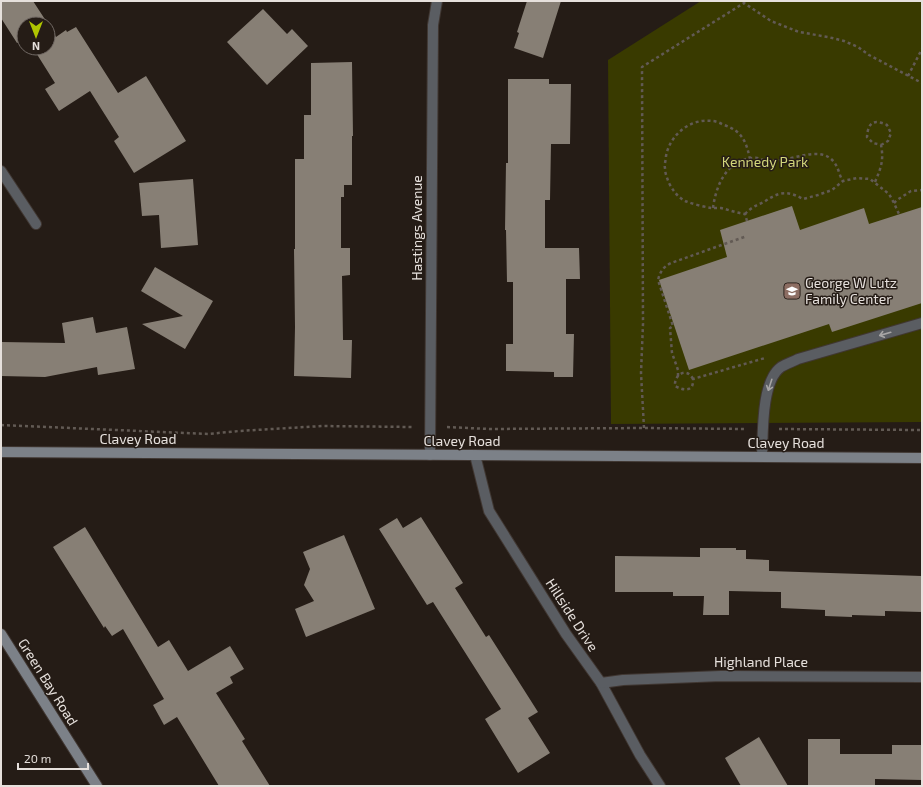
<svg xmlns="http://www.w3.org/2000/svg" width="923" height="787" font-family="'Exo 2',sans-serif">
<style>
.green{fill:#393a00}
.building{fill:#877f75}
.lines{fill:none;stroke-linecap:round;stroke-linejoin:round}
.service-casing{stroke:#403732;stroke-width:12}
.minor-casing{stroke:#403732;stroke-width:12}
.secondary-casing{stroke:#403732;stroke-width:12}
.path{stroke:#625a54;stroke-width:2.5;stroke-dasharray:3 3;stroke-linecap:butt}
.service{stroke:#5a5d62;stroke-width:10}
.minor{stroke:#5a5d62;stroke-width:10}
.secondary{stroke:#7c8188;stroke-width:10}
.oneway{stroke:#a7a5a5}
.labels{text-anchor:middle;stroke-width:3;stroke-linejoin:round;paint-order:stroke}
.park-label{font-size:14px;fill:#d2d67b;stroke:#251c16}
.street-label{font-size:14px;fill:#e6e0dc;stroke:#251c16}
.poi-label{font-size:14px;fill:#e6e0dc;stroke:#251c16;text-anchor:start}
</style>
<rect width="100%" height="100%" fill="#251c16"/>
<!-- green -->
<path class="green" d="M701,1h221v421l-311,2 -3,-364z"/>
<!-- building -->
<g class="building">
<path d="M1,1h32l15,23h-24v15l-7,4 -16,-25z"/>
<path d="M527,1h34l-18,57 -29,-10 5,-15 -2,-1z"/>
<path d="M263,9l24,25 5,-5 16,17 -41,39 -40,-43z"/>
<path d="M48,24l8,13 10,-7 1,2 9,-5 42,66 28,-17 40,65 -52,32 -20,-32 5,-4 -29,-46 -31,20 -14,-22 10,-6 -22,-35h15z"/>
<path d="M352,62l1,74h-1v49h-8v12h-3v51h9v27l-8,1 1,64h9l-1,38 -57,-2 1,-49 -1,-78h1v-90h9v-44h7v-52z"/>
<path d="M508,79h41v5h22l-1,60h-19l-1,56h-5v48h34l1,31h-14v55h8l-1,43h-19v-5l-48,-1v-27h7v-62h-6l-1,-52h-1l1,-67h2z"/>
<path d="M193,179l5,66 -37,3 -2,-33 -17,1 -3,-33z"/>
<path d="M792,206l8,24 64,-22 5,16 53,-17v96l-90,29 -3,-8 -140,46 -30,-90 68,-23 -7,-27z"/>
<path d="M155,267l58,34 -28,48 -43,-25 41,-8 -42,-25z"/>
<path d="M93,317l3,16 31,-6 8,42 -37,6 -1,-8 -52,10 -44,-1v-34l64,1 -3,-20z"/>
<path d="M421,517l42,66 -8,5 31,49 3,-2 49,77 -10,6 22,35 -32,20 -33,-54 16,-10 -68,-107 -6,3 -48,-76 18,-11 6,10z"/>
<path d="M85,527l73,120 11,-7 19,31 42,-25 14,23 -14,8 3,6 -17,10 29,46 -3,2 28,45h-51l-42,-69 -13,8 -11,-20 11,-6 -41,-70 -11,7 -7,-10 -1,2 -51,-81z"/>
<path d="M344,535l31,74 -69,28 -11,-28 19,-8 -10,-16 6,-16 -7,-17z"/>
<path d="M700,548h36v2h10v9l23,1v11l153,5v36l-37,-1v5l-33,-1v2l-27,-1v-6l-44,-2v-16l-52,-1v24h-26l1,-19h-31v-4h-58v-36l85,1z"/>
<path d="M759,737l29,49h-47l-16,-28z"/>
<path d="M808,739h32v15h52v-9h30v35l-47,-1v7h-67z"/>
</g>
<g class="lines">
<!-- service casing -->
<g class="service-casing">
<path id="service" d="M762,457c1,-22 -1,-76 19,-90 5,-3 11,-5 17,-8l124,-36"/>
</g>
<!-- minor casing -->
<g class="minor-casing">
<g id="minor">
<path d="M1,171l35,53"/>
<path d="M430,455l3,-430 4,-24"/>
<path d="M475,455l14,56 77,123 35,49 39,72 20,31"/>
<path d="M601,683l22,-3 98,-4 201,1"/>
</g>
</g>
<!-- secondary casing -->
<g class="secondary-casing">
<g id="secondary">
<path d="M1,452l921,6"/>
<path d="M1,634l96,152"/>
</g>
</g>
<!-- path -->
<g class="path">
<path d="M908,76l14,-27"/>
<path d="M875,182c6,-14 9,-22 6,-37l-8,-2 -6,-6c1,-15 7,-18 20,-12l4,8 -3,8 -7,4"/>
<path d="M894,203l3,-3 14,-9 11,-1"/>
<path d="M713,208c3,-23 14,-49 41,-50 3,-1 6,1 9,2 6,1 12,1 18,0 18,-2 45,-16 56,7 2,4 3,10 6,14"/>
<path d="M745,214c2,-2 4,-4 7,-6 4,-3 8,-4 12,-6 14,-10 23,-12 39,-3l15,-4 14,-5 11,-9 14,-3 13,1 19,15 5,9 5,11"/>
<path d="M747,221l-2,-7c-8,-1 -16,-4 -24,-6 -3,0 -6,0 -9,0 -8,-1 -19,-4 -27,-7 -7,-4 -12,-10 -16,-18 -2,-5 -4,-10 -4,-15 -1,-3 1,-8 1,-12 4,-21 24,-38 46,-35 4,0 8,2 12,4 18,6 22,16 26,34"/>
<path d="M678,376v-6l-6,-17 -2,-25 3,-2 -15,-46c2,-8 5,-13 13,-17l76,-27"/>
<path d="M693,379c-6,-12 -19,-5 -18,7 9,5 19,6 18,-7l72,-21"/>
<path d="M1,425l207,9 31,-3 83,-5 92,1"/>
<path d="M447,427l42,2 155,-1 102,1"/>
<path d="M644,428l-3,-55 2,-49 -1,-257 102,-64 27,18 28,11 29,5 16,4 14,6 11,8 53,28"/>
<path d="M779,429l143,1"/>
</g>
<!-- service -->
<use href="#service" class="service"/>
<!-- minor -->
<use href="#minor" class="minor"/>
<!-- secondary -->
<use href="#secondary" class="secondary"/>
</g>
<!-- one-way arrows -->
<defs><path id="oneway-shaft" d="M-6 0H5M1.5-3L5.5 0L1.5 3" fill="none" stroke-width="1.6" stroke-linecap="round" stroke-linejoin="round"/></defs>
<g class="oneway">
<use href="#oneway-shaft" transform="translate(885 334) rotate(164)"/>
<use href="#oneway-shaft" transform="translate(770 385) rotate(108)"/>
</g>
<!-- icons -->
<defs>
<g id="school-square" transform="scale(0.9)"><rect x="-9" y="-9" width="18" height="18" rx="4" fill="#8d6e63" stroke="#251c16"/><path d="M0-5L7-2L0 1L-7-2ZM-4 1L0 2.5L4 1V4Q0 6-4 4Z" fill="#fff"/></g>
</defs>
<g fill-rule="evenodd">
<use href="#school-square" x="792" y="291"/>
</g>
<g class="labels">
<!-- park labels -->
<g class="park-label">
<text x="765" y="167">Kennedy Park</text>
</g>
<!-- street labels -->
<g class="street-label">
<text transform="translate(417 228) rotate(-90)" y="5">Hastings Avenue</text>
<text x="138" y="444">Clavey Road</text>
<text x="462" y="446">Clavey Road</text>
<text x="786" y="448">Clavey Road</text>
<text transform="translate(572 615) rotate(57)" y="5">Hillside Drive</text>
<text x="761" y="667">Highland Place</text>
<text transform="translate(48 682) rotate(58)" y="5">Green Bay Road</text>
</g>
<!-- poi labels -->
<g class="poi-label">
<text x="805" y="288">George W Lutz<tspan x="805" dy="16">Family Center</tspan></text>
</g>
</g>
<!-- border -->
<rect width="923" height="787" fill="none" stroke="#e6e0dc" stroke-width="4"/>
<!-- north arrow -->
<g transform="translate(36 36) rotate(180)"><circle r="19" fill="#251c16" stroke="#726a65"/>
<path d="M0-3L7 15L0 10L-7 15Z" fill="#b0c501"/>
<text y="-6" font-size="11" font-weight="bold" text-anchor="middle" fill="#e6e0dc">N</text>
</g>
<!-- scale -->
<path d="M18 763v6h70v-6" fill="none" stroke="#e6e0dc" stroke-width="2"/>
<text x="24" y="763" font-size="12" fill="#e6e0dc" stroke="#251c16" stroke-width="3" paint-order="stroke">20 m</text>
</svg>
